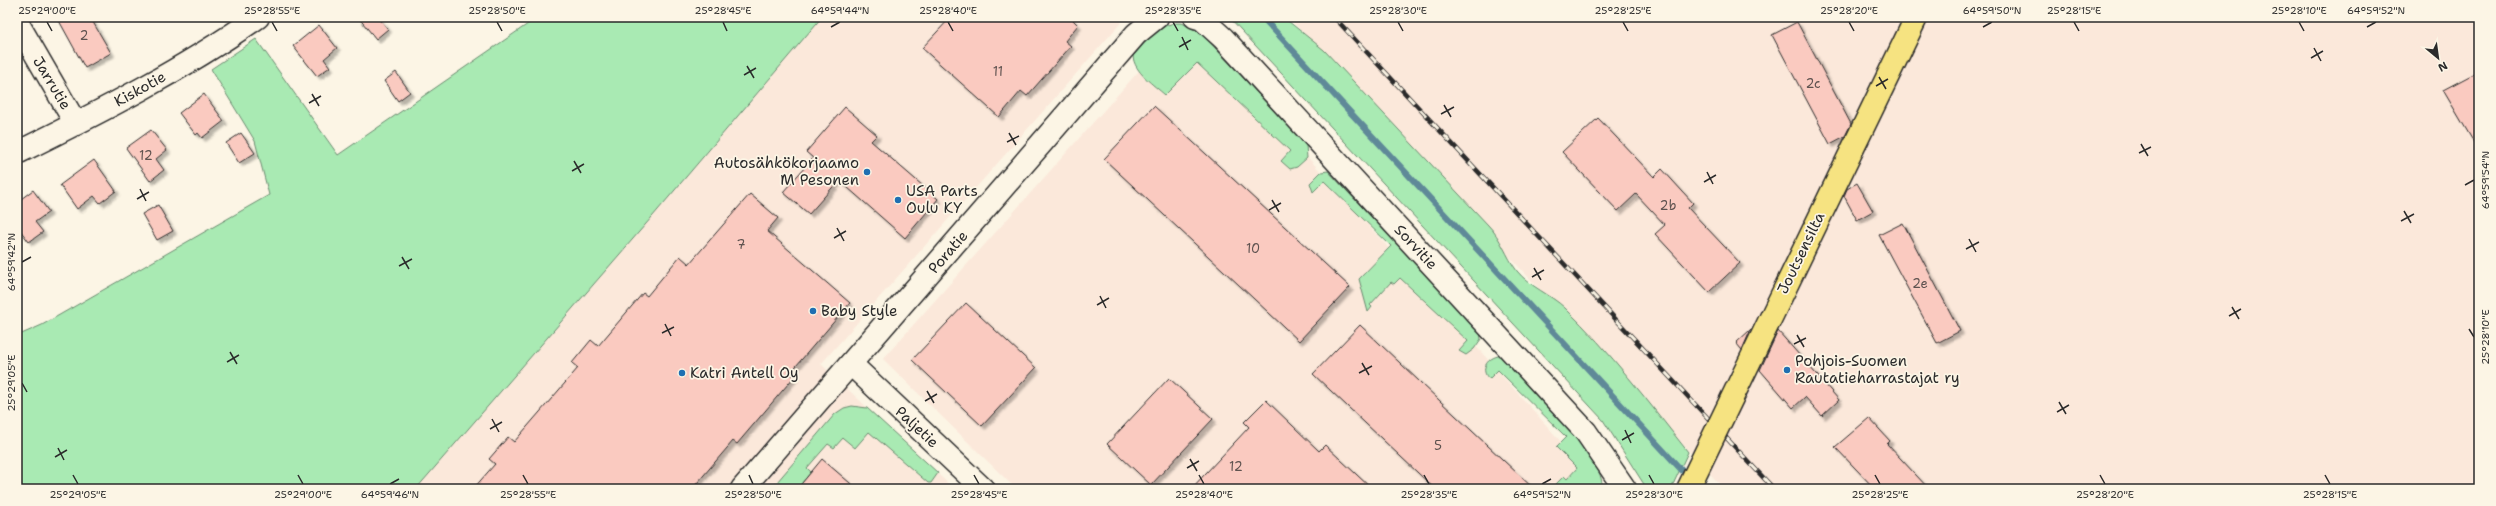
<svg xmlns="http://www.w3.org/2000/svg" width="2496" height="506" font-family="'Shantell Sans',sans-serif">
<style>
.built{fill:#fbe8da}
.green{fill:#a9eab3;stroke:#6a8a6f}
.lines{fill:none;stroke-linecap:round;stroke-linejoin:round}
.stream{stroke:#5e8998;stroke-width:6}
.building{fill:#facac0;stroke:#2b2b2b;filter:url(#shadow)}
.minor-casing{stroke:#2b2b2b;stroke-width:25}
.minor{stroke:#fcf5e5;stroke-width:22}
.rail-casing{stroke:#2b2b2b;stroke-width:4.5}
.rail{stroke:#fcf5e5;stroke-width:3;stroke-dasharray:9;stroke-linecap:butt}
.major-bridge-casing{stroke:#2b2b2b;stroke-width:25;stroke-linecap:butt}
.major-bridge{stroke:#f6e381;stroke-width:22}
.ticks{fill:none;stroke:#2b2b2b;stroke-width:1.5}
.poi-dot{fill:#1f6fb2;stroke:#fcf5e5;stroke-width:1.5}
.labels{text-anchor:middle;stroke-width:3.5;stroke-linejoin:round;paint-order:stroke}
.number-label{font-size:13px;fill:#5f5350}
.street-label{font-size:15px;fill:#2b2b2b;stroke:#fcf5e5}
.poi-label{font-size:15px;fill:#2b2b2b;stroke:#fcf5e5;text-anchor:start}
.neatline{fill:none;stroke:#2b2b2b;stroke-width:1.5}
.ticks-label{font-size:10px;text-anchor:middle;fill:#2b2b2b}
</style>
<defs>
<filter id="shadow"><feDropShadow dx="3.5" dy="3.5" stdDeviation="1" flood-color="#0004"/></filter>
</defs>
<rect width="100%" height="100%" fill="#fcf5e5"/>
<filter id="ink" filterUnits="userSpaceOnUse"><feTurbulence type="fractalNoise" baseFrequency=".025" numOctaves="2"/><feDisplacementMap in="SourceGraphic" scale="8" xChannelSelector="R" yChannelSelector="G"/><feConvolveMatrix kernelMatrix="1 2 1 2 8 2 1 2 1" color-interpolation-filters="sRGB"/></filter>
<g filter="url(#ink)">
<!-- built -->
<g class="built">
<path d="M822,17h304l-305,347 133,125h-538l236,-272z"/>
<path d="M1288,17h1191v472h-755z"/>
<path d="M1177,28l127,125 299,336h-587l-133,-130z"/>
</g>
<!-- green -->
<g class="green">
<path d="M538,17h284l-170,200 -236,272h-399v-153l25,-11 227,-130 -14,-54 -44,-72 45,-30 82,116z"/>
<path d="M1229,17h54l41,33 164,175c13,13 18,31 29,46 13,16 33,23 48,37 44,42 85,96 123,144l-17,37h-24l-44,-69z"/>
<path d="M1174,23h8l19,10 105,112 1,13 -10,9 -7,2 -9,-8 9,-10 -93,-88 -32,32c-11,-10 -31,-23 -32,-39l25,-28z"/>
<path d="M1328,171l152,161 1,7 -7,10 -8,6 -7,-4 9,-10 -68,-63 -6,6 -3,-2 -21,23 2,2 -4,5 -9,-33 32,-33 -67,-65 -11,11 -3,-9 11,-11z"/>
<path d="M1498,356l6,1c22,24 103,101 98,132h-45l-3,-3 10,-10 3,3 10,-11 -21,-21 10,-10 -68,-67 -9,9c-9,-9 -3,-20 9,-23z"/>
<path d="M852,406l15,2 71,65 -7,10h-3l-59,-51 -14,16 -12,-10 -9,10 -6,-4 -21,24 4,4 -14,17h-26l64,-75 9,-6z"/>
</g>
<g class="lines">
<!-- stream -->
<path class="stream" d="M1262,17l426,460"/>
</g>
<!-- building -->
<g class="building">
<path d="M57,17h33l21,36 -26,15z"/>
<path d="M358,17h20l10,12 -12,10z"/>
<path d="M951,17h119l8,8 -13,16 6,5 -44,50 -6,-5 -22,26 -77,-69z"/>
<path d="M1797,22l54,102 -6,12 -15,8 -58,-109z"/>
<path d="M319,25l18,23 -13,11 6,8 -13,9 -24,-30z"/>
<path d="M2479,71v80l-36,-61z"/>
<path d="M396,72l14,20 -12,9 -14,-20z"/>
<path d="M204,94l20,27 -22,17 -4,-5 -2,2 -17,-22z"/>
<path d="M1154,106l196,181 -51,54 -195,-182z"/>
<path d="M845,107l32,28 -6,6 67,58 -33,39 -66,-58 -30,34 -26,-22 30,-34 -7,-6z"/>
<path d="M1598,118l56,59 8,-8 31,34 -5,5 52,55 -31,29 -54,-58 10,-9 -29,-31 -18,17 -56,-59z"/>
<path d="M151,130l16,20 -11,9 8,11 -14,11 -24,-33z"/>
<path d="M241,133l14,20 -16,10 -13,-20z"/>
<path d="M94,160l22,31 -16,12 -6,-7 -17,13 -17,-24z"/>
<path d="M1857,183l16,28 -16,9 -13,-24 3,-7z"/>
<path d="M33,190l16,22 -14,10 8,10 -14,10 -12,-16v-24z"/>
<path d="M750,194l28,24 -11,13 83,72 -60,70 4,4 -57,67 -4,-3 -41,48h-219l22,-25 -6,-5 19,-22 6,5 64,-74 -6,-5 19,-23 7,6 45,-53 4,3 33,-40 9,8z"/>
<path d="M158,205l15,26 -16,9 -15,-26z"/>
<path d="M1903,223l57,108 -23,12 -58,-108z"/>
<path d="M966,303l70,65 -54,58 -70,-66z"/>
<path d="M1360,325l80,76 94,88h-99l-122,-115z"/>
<path d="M1751,329l-9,21 -6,-7z"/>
<path d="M1778,331l61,69 -17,16 -17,-19 -12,11 -33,-38z"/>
<path d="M1169,378l44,41 -62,66 -44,-41z"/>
<path d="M1266,400l53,51 6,-6 47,44h-181l58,-62 -5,-5z"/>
<path d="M1869,418l21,23 -3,3 42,45h-54l-40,-42z"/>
<path d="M822,459l35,30h-60z"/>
</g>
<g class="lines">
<!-- minor casing -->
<g class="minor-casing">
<g id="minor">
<path d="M1195,17l7,2 21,19 363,394 39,57"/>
<path d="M17,22l59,102"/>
<path d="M17,153c83,-41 166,-83 241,-136"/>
<path d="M851,364l132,125"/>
<path d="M742,489l394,-455 21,-17"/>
</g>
</g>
<!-- minor -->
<use href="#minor" class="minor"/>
<!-- rail casing -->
<g class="rail-casing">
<path id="rail" d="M1334,17l440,472"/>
</g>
<!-- rail -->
<use href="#rail" class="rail"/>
<!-- major-bridge casing -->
<g class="major-bridge-casing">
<path id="major-bridge" d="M1688,489l228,-471"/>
</g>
<!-- major-bridge -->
<use href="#major-bridge" class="major-bridge"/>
</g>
</g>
<!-- ticks -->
<path class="ticks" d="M47,22l5,9M272,22l5,9M497,22l5,9M723,22l4,9M948,22l5,9M1173,22l5,9M1398,22l5,9M1623,22l5,9M1849,22l5,9M2074,22l5,9M2299,22l5,9M831,27l9,-5M1983,27l9,-5M2367,27l9,-5M1182,37l6,13M1179,47l12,-7M2314,48l7,13M2311,58l12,-7M747,66l7,12M744,75l12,-7M1879,77l7,12M1876,86l12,-7M312,94l7,12M309,103l12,-7M1444,105l7,12M1441,114l13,-7M1009,133l7,12M1007,142l12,-6M2141,144l7,12M2139,153l12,-6M574,161l7,12M572,171l12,-7M1707,172l6,12M1704,182l12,-7M2465,185l9,-5M140,189l6,12M137,199l12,-7M1272,200l7,12M1269,210l12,-7M2404,211l7,12M2401,221l13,-7M837,228l7,13M834,238l12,-7M1969,239l7,13M1966,249l13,-7M402,257l7,12M22,262l9,-5M399,266l13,-7M1534,268l7,12M1532,277l12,-7M1100,296l6,12M1097,305l12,-7M2232,307l7,12M2229,316l12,-7M665,324l6,12M2469,329l5,8M662,333l12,-6M1797,335l7,12M1794,344l12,-6M230,352l7,12M227,362l12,-7M1362,363l7,12M1359,373l13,-7M22,383l5,9M927,391l7,12M925,401l12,-7M2059,402l7,12M2057,412l12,-7M492,419l7,13M490,429l12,-7M1625,430l6,13M1622,440l12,-7M58,448l6,12M55,457l12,-7M1190,459l7,12M1187,468l12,-7M73,475l5,9M298,475l5,9M523,475l5,9M749,475l4,9M974,475l5,9M1199,475l5,9M1424,475l5,9M1649,475l5,9M1875,475l5,9M2100,475l5,9M2325,475l5,9M390,484l9,-5M1542,484l9,-5"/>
<!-- markers -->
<g class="poi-dot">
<circle cx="867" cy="172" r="4"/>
<circle cx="898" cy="200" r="4"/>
<circle cx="813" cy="311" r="4"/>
<circle cx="1787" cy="370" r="4"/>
<circle cx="682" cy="373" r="4"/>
</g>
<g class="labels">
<!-- number labels -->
<g class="number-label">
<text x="84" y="40">2</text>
<text x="998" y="76">11</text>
<text x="1813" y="88">2c</text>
<text x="146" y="160">12</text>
<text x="1668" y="210">2b</text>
<text x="741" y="249">7</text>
<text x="1253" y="253">10</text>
<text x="1920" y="288">2e</text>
<text x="1438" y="450">5</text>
<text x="1236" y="471">12</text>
</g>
<!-- street labels -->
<g class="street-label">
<text transform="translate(52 83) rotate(59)" y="5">Jarrutie</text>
<text transform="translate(140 89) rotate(-29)" y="5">Kiskotie</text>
<text transform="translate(1416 247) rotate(47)" y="5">Sorvitie</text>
<text transform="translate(948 252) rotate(-49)" y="5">Poratie</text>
<text transform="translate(1801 253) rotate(-64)" y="5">Joutsensilta</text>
<text transform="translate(917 427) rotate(43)" y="5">Paljetie</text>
</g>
<!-- poi labels -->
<g class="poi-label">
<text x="859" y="168" text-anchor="end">Autosähkökorjaamo<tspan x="859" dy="17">M Pesonen</tspan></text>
<text x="906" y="196">USA Parts<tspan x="906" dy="17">Oulu KY</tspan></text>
<text x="821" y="316">Baby Style</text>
<text x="1795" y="366">Pohjois-Suomen<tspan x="1795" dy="17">Rautatieharrastajat ry</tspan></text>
<text x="690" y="378">Katri Antell Oy</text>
</g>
</g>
<!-- margin -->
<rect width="2496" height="506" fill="none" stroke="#fcf5e5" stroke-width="44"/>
<!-- north arrow -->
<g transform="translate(2438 58) rotate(151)" stroke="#fcf5e5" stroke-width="3" paint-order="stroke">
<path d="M0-3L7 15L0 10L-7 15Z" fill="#2b2b2b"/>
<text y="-6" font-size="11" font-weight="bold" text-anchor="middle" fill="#2b2b2b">N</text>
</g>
<rect x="22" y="22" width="2452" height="462" class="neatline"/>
<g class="ticks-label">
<text x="47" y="14">25°29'00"E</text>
<text x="272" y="14">25°28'55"E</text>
<text x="497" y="14">25°28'50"E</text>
<text x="723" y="14">25°28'45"E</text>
<text x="840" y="14">64°59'44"N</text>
<text x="948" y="14">25°28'40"E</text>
<text x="1173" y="14">25°28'35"E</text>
<text x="1398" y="14">25°28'30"E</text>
<text x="1623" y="14">25°28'25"E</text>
<text x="1849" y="14">25°28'20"E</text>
<text x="1992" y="14">64°59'50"N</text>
<text x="2074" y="14">25°28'15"E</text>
<text x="2299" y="14">25°28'10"E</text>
<text x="2376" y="14">64°59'52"N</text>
<text transform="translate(2485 180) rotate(-90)" y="4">64°59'54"N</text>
<text transform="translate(11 262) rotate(-90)" y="4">64°59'42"N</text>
<text transform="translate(2485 337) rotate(-90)" y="4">25°28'10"E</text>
<text transform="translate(11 383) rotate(-90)" y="4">25°29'05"E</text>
<text x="78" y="498">25°29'05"E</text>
<text x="303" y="498">25°29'00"E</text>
<text x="390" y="498">64°59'46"N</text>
<text x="528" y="498">25°28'55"E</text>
<text x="753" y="498">25°28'50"E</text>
<text x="979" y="498">25°28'45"E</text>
<text x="1204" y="498">25°28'40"E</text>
<text x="1429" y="498">25°28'35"E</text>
<text x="1542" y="498">64°59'52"N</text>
<text x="1654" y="498">25°28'30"E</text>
<text x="1880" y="498">25°28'25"E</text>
<text x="2105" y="498">25°28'20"E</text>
<text x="2330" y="498">25°28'15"E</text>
</g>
</svg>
